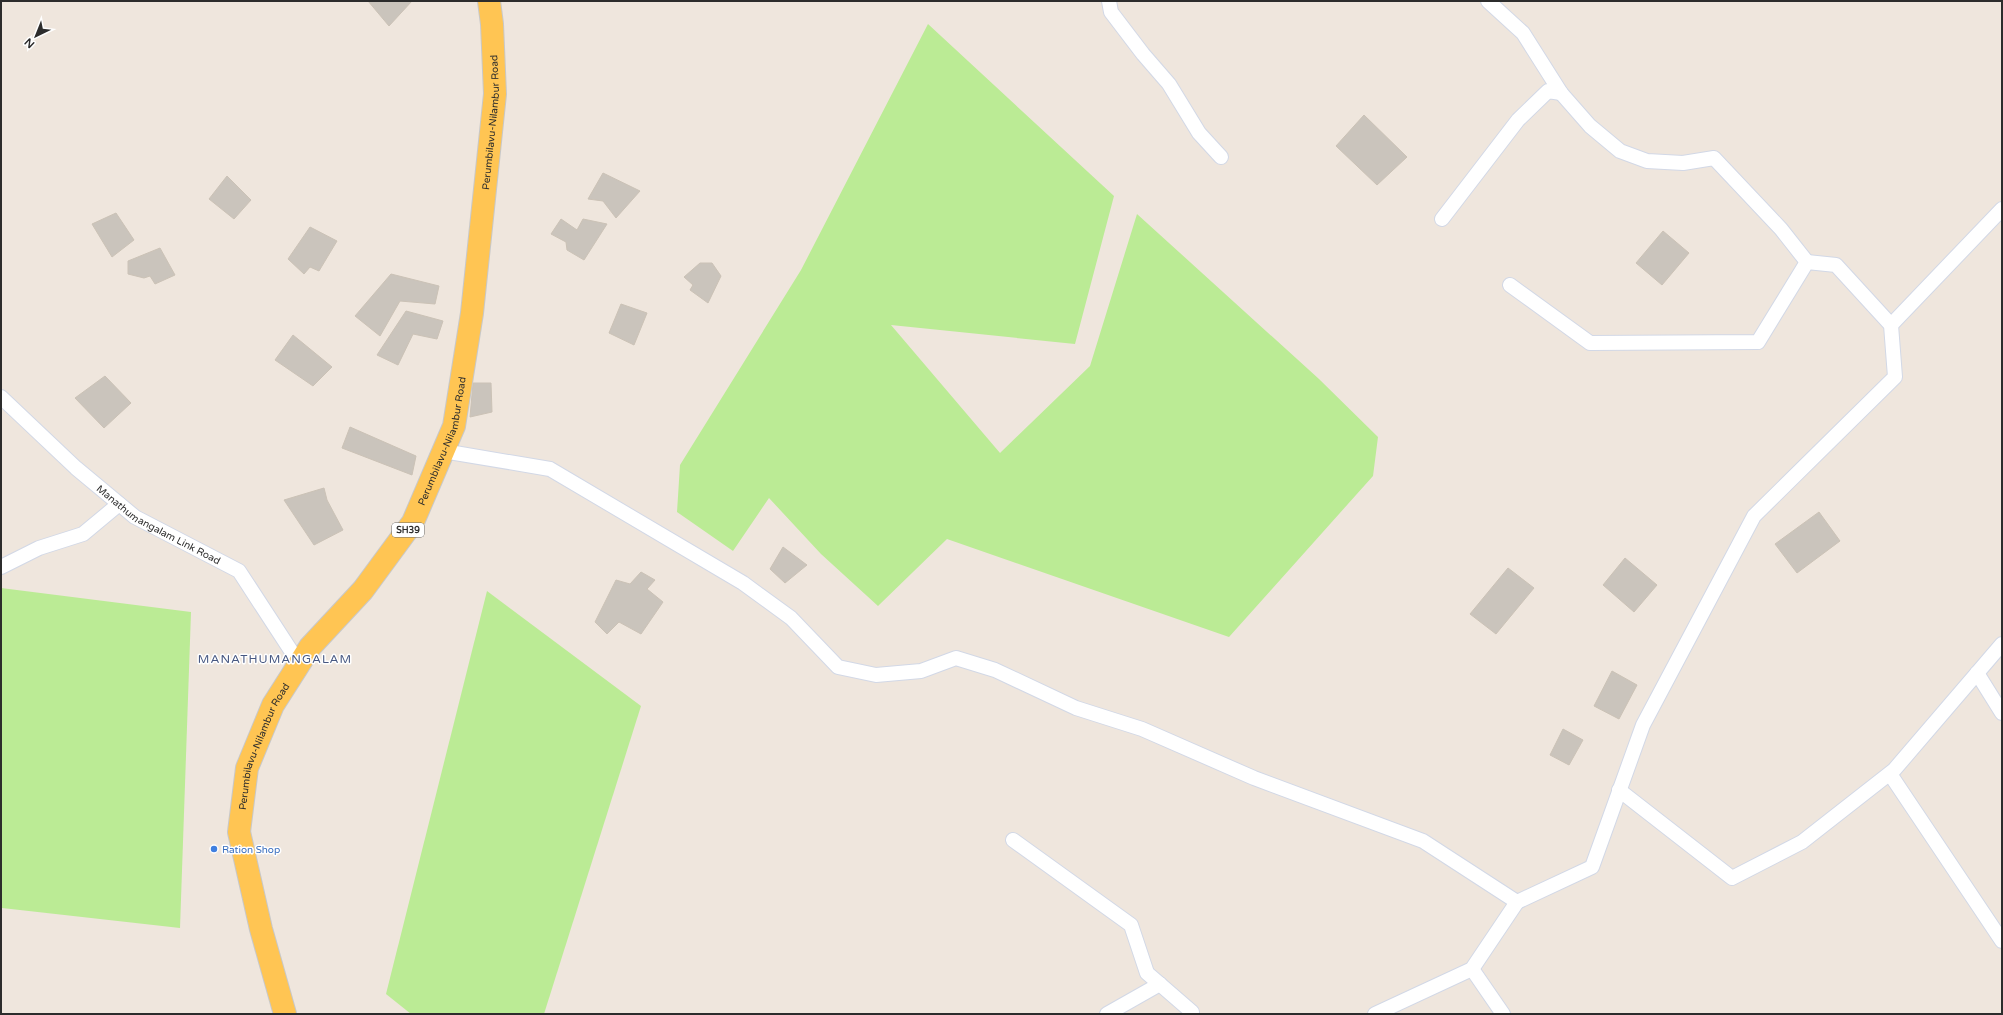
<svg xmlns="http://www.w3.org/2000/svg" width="2003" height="1015" font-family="'Varela Round',sans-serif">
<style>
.green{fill:#bbeb95}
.building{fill:#cac4bc;stroke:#cbc2b6}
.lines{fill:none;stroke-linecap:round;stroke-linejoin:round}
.street-casing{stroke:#d2d8e6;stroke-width:16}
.primary-casing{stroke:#c8c8c8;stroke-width:24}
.street{stroke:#fff;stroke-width:14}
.primary{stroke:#ffc553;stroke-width:22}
.shop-dot{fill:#3f7fe0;stroke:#fff;stroke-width:1.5}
.labels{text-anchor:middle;stroke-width:3;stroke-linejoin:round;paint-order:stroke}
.shield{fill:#fff;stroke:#6b6b6b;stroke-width:1}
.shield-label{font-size:9px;font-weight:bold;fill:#2c2c2c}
.street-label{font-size:10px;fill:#2c2c2c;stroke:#fff}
.shop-label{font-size:10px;fill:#366cbe;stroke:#fff;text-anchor:start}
.quarter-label{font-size:12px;letter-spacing:1px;fill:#475882;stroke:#fff}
</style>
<rect width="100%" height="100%" fill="#efe6dd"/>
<!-- green -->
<g class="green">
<path d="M928,24l186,172 -39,148 -184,-19 109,128 90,-87 47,-152 182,165 59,58 -5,39 -144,161 -282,-98 -69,67 -57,-52 -52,-56 -36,53 -56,-39 3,-47 121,-195z"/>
<path d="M1,588l190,24 -11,316 -178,-20z"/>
<path d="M487,591l154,115 -97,308h-133l-25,-20z"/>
</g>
<!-- building -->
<g class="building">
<path d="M368,1h44l-23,25z"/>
<path d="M1364,115l43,42 -30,28 -41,-39z"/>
<path d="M603,173l37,18 -24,27 -13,-17 -15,-2z"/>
<path d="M227,176l24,24 -17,19 -25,-20z"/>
<path d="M116,213l18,27 -22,17 -20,-33z"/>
<path d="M561,219l16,11 6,-11 24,5 -23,36 -17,-10 -1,-8 -15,-8z"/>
<path d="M310,227l27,14 -18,30 -9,-4 -6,7 -16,-15z"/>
<path d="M1663,231l26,22 -27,32 -26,-22z"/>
<path d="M160,248l15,27 -20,9 -5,-8 -6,2 -16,-4v-13z"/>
<path d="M700,263h12l9,13 -13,27 -18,-13 3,-5 -9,-8z"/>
<path d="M391,274l48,12 -4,18 -35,-3 -20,35 -25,-20z"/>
<path d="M621,304l26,9 -13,32 -25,-12z"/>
<path d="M406,311l37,10 -6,18 -24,-5 -15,31 -21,-10z"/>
<path d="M293,335l39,32 -19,19 -38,-26z"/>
<path d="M105,376l26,27 -27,25 -29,-30z"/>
<path d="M473,383h18l1,29 -22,5z"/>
<path d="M350,427l66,29 -4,19 -70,-27z"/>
<path d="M324,488l3,12 16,30 -29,15 -30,-45z"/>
<path d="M1819,512l21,29 -43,32 -22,-29z"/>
<path d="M783,547l24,18 -22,18 -15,-14z"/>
<path d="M1625,558l32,27 -23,27 -31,-27z"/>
<path d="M1508,568l26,20 -38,46 -26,-20z"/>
<path d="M641,572l14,8 -8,9 16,13 -22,32 -22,-12 -12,12 -12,-12 21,-42 14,4z"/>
<path d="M1612,671l25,14 -18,34 -25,-13z"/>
<path d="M1563,729l20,11 -14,25 -19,-10z"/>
</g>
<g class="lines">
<!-- street casing -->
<g class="street-casing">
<g id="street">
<path d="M1109,1l2,11 32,42 26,30 30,49 22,24"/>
<path d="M1488,1l35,32 38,60 29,33 30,25 27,10 36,2 31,-5 67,71 26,33"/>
<path d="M1442,219l76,-99 30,-29 13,2"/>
<path d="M1891,325l111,-116"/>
<path id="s1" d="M1,397l75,71 59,49 104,54 60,92"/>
<path d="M443,451l107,18 193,114 48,35 47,49 38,8 45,-4 35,-13 39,12 81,38 66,21 112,49 169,63 94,61 75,-35 51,-142 111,-209 141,-139 -4,-52 -55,-60 -29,-3 -49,80 -168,1 -80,-58"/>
<path d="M1,567l38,-19 44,-14 36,-30"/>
<path d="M1977,673l25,40"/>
<path d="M1890,774l112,167"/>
<path d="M1619,790l113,88 70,-36 92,-72 108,-126"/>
<path d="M1013,840l118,85 16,48 45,39"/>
<path d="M1472,969l31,45"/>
<path d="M1107,1014l53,-30"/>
<path d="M1375,1014l97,-45 45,-67"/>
</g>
</g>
<!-- primary casing -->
<g class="primary-casing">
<g id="primary">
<path id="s2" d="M285,1014l-24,-85 -22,-97 8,-64 26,-63 37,-58 53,-57 50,-68 41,-96 18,-113 23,-219 -3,-70 -3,-23"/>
</g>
</g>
<!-- street -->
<use href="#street" class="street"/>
<!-- primary -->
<use href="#primary" class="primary"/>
</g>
<!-- markers -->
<circle class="shop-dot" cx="214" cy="849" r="4"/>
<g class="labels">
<!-- shield labels -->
<rect class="shield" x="392" y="523" width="32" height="14" rx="3"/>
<g class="shield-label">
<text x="408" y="533">SH39</text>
</g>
<!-- street labels -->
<g class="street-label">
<text dy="4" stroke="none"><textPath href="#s2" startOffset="962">Perumbilavu-Nilambur Road</textPath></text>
<text dy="4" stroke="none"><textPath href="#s2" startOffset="638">Perumbilavu-Nilambur Road</textPath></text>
<text dy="4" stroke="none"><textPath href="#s1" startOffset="204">Manathumangalam Link Road</textPath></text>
<text dy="4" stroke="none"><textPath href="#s2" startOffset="278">Perumbilavu-Nilambur Road</textPath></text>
</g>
<!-- shop labels -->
<g class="shop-label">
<text x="222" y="853">Ration Shop</text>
</g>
<!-- quarter labels -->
<g class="quarter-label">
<text x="275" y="663">MANATHUMANGALAM</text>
</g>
</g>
<!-- border -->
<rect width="2003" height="1015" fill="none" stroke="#2c2c2c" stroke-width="4"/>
<!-- north arrow -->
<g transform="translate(36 36) rotate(223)" stroke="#ffffff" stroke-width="3" paint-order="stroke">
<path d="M0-3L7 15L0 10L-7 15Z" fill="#2c2c2c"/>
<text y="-6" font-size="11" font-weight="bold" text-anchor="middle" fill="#2c2c2c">N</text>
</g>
</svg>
